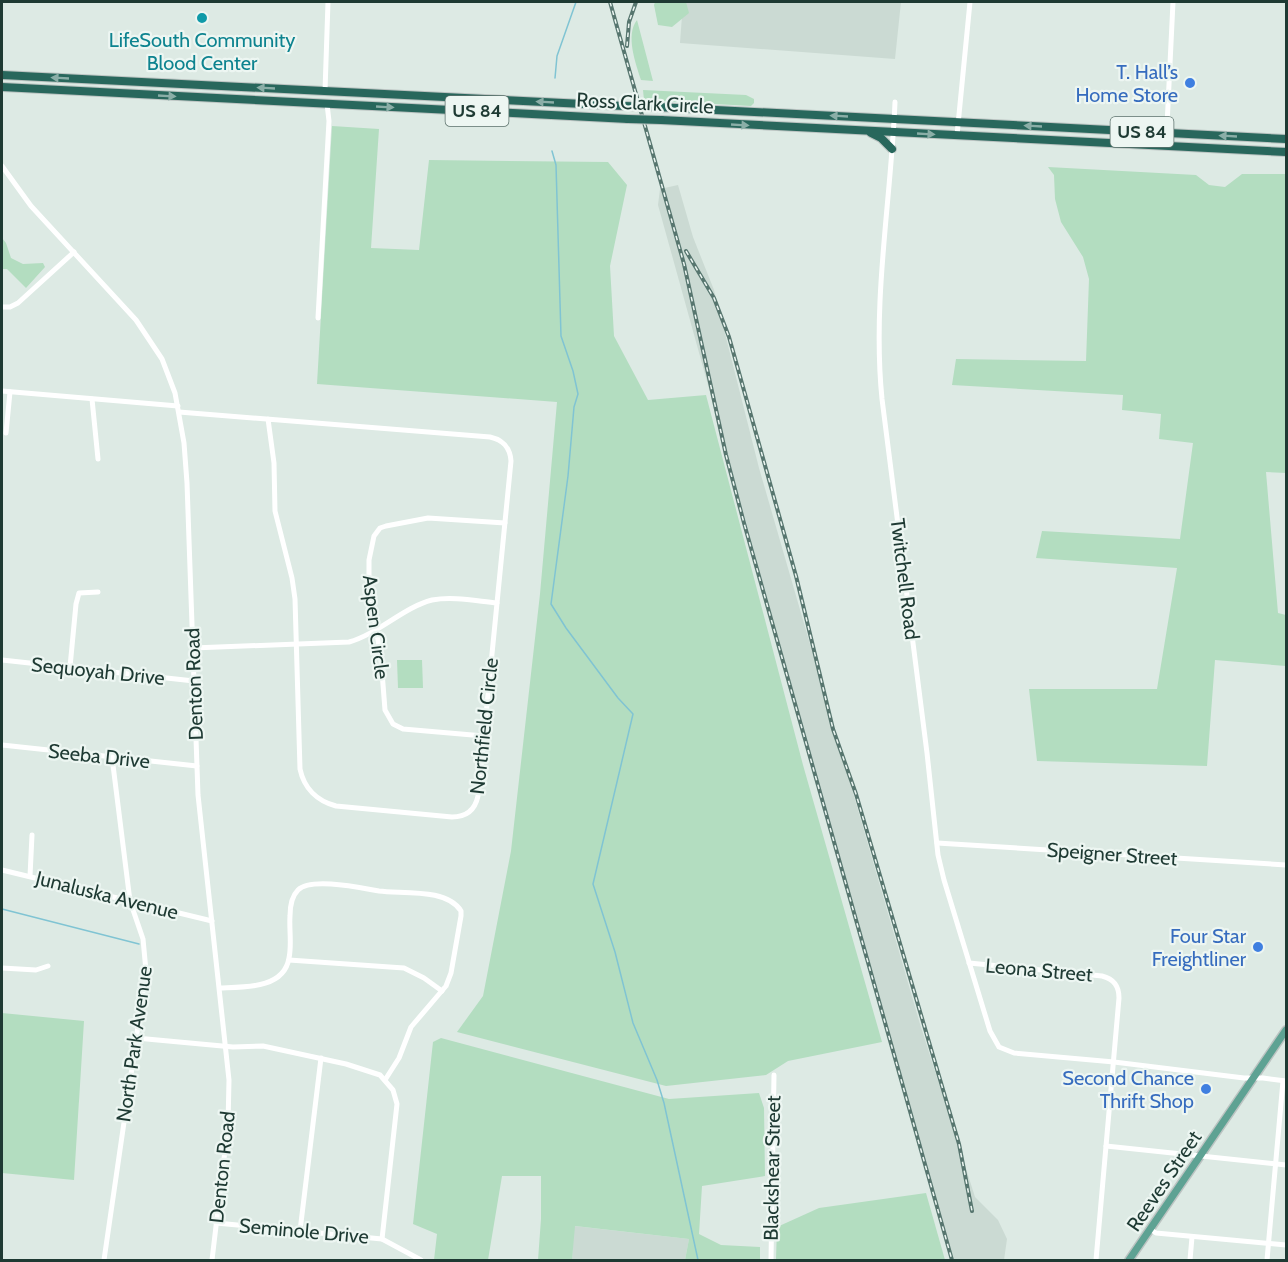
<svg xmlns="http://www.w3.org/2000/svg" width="1288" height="1262" font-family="Cabin,sans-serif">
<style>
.built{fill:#cbdad3}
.green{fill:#b3ddc0}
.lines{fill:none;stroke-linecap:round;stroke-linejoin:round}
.stream{stroke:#80c4d3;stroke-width:1.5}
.major-casing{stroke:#bcc4c2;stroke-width:10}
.highway-casing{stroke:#bcc4c2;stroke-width:10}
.minor{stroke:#fff;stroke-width:5}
.major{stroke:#5ea293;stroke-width:7}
.highway{stroke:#28675c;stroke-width:8}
.rail-casing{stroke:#57766f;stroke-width:4}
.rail{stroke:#edf6f2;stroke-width:1.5;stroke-dasharray:4.5;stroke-linecap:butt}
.highway-bridge-casing{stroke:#bcc4c2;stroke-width:10;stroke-linecap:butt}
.highway-bridge{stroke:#28675c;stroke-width:8}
.oneway{fill:#8aaea7}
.culture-dot{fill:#0f9aa8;stroke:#edf6f2;stroke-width:2}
.shop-dot{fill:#3f7fe0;stroke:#edf6f2;stroke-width:2}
.labels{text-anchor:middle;stroke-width:4.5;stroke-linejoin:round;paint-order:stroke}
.shield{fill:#edf6f2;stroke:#5c726c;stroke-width:1.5}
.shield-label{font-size:18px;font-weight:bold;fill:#1e3a33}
.culture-label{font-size:20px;fill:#0d838f;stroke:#edf6f2}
.shop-label{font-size:20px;fill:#366cbe;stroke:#edf6f2;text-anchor:end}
.street-label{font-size:20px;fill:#1e3a33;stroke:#edf6f2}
</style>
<rect width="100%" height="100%" fill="#ddeae4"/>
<!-- built -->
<g class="built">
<path d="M683,2h218l-6,57 -215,-16z"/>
<path d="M678,185l15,52 21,53 45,178 161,556 55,173 23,23 9,19 -3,21h-53l-293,-1055 2,-16z"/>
<path d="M574,1226l115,13 -4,21h-113z"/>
</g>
<!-- green -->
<g class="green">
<path d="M655,2h31l3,11 -17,14 -14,-2 -4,-20z"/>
<path d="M637,20l16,61 -12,-1c-5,-16 -16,-45 -4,-60z"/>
<path d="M643,90l103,5 8,4v4l-3,3 -107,-6z"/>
<path d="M332,126l47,3 -8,119 48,2 10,-90 179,2 19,23 -17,81 4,70 34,64 58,-5 97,370 79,277 -94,19 -22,14 -100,11 -209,-54 26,-36 28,-145 29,-257 17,-192 -240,-18z"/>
<path d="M1048,167l148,8 13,10 16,2 17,-13h44v299l-20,-1 12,141 8,2v51l-71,-6 -8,106 -170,-5 -8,-72h128l20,-121 -141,-10 6,-27 138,8 13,-96 -34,-4 2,-25 -39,-4 1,-15 -171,-10 4,-26 130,2 3,-82 -6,-22 -22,-35 -6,-23 -1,-24z"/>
<path d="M2,238l4,5 5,15 12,6 20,-1 2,4 -19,21 -19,-19h-5z"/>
<path d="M397,660h25l1,28h-25z"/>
<path d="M2,1013l82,8 -10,159 -72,-7z"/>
<path d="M441,1038l228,61 90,-6 5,15 1,68 -63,10 -3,48 22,11 39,2v13h-75l4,-21 -114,-13 -3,34h-34l3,-41v-43h-39l-14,84h-54l3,-26 -24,-10 20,-182z"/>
<path d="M926,1193l19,67h-169l1,-33 42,-19z"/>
</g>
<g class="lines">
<!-- stream -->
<g class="stream">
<path d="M555,78l2,-22 19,-54"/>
<path d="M552,151l4,14 5,171 12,35 5,23 -4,13 -6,69 -17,128 15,24 52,70 15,16 -40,170 22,68 18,71 24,57 7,23 34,157"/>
<path d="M2,909l137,35"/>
</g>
<!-- major casing -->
<g class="major-casing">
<path id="major" d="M1129,1260l157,-230"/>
</g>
<!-- highway casing -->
<g class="highway-casing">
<g id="highway">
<path d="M2,75l622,31"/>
<path d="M2,87l626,32"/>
<path d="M657,107l629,32"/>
<path d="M661,120l625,32"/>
<path d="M871,133l10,5 11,11"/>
</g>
</g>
<!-- minor -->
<g class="minor">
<path d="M325,91l3,-89"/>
<path d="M895,102c-4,99 -23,198 -13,297l45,354 11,102 6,25 46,151 9,16 15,6 100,9 130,16h19l23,3"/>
<path d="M957,135l13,-133"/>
<path d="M1166,146l7,-144"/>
<path d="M2,166l29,40 105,114 26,39 13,34 9,50 3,40 11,312 31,285 -1,45 -16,135"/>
<path d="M2,307h8l8,-4 56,-51"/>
<path d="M318,318l11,-197 -2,-17"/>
<path d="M2,391l176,15"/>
<path d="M92,399l6,60"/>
<path d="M179,412l311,25c13,3 20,10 21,24l-33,335c-3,14 -12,21 -26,21l-116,-11c-19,-5 -32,-18 -36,-37l-5,-170 -3,-21 -17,-67 -1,-48 -6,-44"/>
<path d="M6,433l4,-41"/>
<path d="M193,648l156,-6c29,-8 55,-35 83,-42 21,-4 44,1 65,3"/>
<path d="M2,660l192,21"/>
<path d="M70,667l6,-63 3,-11 19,-1"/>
<path d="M484,736l-81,-7 -10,-5 -8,-14 -4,-51 -12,-74v-25l5,-24 6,-8 6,-2 42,-8 77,5"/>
<path d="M2,745l195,21"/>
<path d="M937,843l349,22"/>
<path d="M2,870l210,51"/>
<path d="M30,876l2,-41"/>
<path d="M289,960l115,8 20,10 18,13"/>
<path d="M969,963l133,13c12,3 17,10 17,22l-23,262"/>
<path d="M2,968l34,2 12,-4"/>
<path d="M220,988c24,-1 64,1 69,-30 3,-14 0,-28 1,-42 0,-9 1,-19 8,-26 13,-13 63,-2 81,1 23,3 68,-3 82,20v5l-10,57 -5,13 -35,41 -12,31 -14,22"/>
<path d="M136,1038l97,9 30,-1 83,18 34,11 13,15 4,14 -15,135"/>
<path d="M1106,1146l180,19"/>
<path d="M216,1223l166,16 39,21"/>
<path d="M1150,1229l6,4 130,12"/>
<path d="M300,1231l21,-173"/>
<path d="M104,1260l42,-289 -3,-32 -13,-38 -18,-144"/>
<path d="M771,1260l3,-185"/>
<path d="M1190,1260l2,-23"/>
<path d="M1267,1260l16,-179"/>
</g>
<!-- major -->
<use href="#major" class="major"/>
<!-- highway -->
<use href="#highway" class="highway"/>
<!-- rail casing -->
<g class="rail-casing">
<g id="rail">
<path d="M610,2l74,262 42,191 18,68 208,737"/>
<path d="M627,46l2,-24 7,-20"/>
<path d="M686,251l28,47 15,39 67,239 37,153 23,65 103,350 13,67"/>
</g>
</g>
<!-- rail -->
<use href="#rail" class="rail"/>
<!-- highway-bridge casing -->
<g class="highway-bridge-casing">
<g id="highway-bridge">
<path d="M624,106l33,1"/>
<path d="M628,119l33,1"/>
</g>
</g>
<!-- highway-bridge -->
<use href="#highway-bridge" class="highway-bridge"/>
</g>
<!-- one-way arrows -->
<defs><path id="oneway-solid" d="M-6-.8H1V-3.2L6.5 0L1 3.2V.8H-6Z" transform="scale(1.5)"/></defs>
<g class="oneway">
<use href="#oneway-solid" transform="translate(60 78) rotate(-177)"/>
<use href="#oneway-solid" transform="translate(266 88) rotate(-177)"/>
<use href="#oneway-solid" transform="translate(167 96) rotate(3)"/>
<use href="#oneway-solid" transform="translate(545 102) rotate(-177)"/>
<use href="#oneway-solid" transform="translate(385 107) rotate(3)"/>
<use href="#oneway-solid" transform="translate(839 116) rotate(-177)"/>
<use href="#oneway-solid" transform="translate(740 125) rotate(3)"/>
<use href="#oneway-solid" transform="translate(1033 126) rotate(-177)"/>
<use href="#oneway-solid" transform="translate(926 134) rotate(3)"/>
<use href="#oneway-solid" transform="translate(1228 136) rotate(-177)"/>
</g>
<!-- markers -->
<circle class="culture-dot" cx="202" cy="18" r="6"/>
<g class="shop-dot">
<circle cx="1190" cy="83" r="6"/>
<circle cx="1258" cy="947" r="6"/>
<circle cx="1206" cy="1089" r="6"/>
</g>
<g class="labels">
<!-- shield labels -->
<g class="shield">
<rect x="445.5" y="96" width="63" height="30" rx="4.5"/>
<rect x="1110.5" y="117" width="63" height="30" rx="4.5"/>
</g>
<g class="shield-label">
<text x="477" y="117">US 84</text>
<text x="1142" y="138">US 84</text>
</g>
<!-- culture labels -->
<g class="culture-label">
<text x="202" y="47">LifeSouth Community<tspan x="202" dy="23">Blood Center</tspan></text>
</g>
<!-- shop labels -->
<g class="shop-label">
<text x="1178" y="79">T. Hall’s<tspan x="1178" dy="23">Home Store</tspan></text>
<text x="1246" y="943">Four Star<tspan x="1246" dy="23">Freightliner</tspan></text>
<text x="1194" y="1085">Second Chance<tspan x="1194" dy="23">Thrift Shop</tspan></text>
</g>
<!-- street labels -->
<g class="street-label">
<text transform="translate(645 103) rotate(3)" y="7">Ross Clark Circle</text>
<text transform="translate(905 579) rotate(83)" y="7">Twitchell Road</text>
<text transform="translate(376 627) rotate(83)" y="7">Aspen Circle</text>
<text transform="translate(98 671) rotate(6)" y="7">Sequoyah Drive</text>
<text transform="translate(194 684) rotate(-92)" y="7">Denton Road</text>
<text transform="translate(484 726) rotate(-84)" y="7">Northfield Circle</text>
<text transform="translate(99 756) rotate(6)" y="7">Seeba Drive</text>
<text transform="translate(1112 854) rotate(4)" y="7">Speigner Street</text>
<text transform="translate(107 895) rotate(14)" y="7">Junaluska Avenue</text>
<text transform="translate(1039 970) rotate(5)" y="7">Leona Street</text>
<text transform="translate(134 1044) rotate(-82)" y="7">North Park Avenue</text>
<text transform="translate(222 1167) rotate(-84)" y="7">Denton Road</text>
<text transform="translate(772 1168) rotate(-89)" y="7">Blackshear Street</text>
<text transform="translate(1164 1181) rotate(-56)" y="7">Reeves Street</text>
<text transform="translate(304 1231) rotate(5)" y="7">Seminole Drive</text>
</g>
</g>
<!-- border -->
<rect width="1288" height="1262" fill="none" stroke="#1e3a33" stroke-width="6"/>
</svg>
